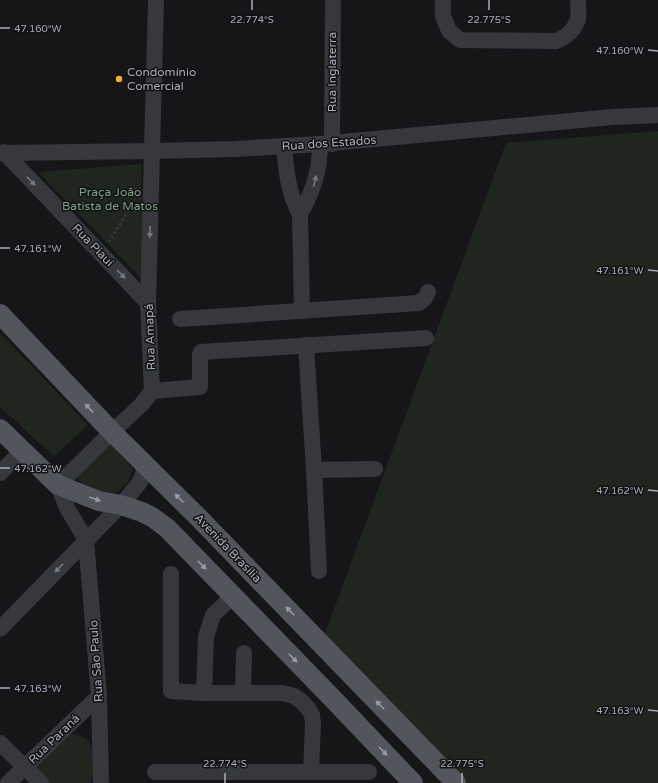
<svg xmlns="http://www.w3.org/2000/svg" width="658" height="783" font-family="'Varela Round',sans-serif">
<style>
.green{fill:#1e261f}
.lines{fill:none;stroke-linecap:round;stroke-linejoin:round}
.path{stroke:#3d3f44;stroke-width:2.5;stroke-dasharray:2 3;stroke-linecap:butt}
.minor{stroke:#37383d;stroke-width:16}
.major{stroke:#53555c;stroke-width:20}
.oneway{fill:#757881}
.oneway2{fill:#979ba6}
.ticks{fill:none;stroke:#a8adb8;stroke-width:1.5}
.poi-dot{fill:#f2b134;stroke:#111113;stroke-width:1.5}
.labels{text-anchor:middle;stroke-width:3;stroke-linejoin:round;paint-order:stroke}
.poi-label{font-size:12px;fill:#a8adb8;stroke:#111113;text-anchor:start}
.street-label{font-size:12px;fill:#a8adb8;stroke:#111113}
.park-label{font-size:12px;fill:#7fa381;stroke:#111113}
.ticks-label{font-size:10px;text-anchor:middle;fill:#a8adb8;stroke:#111113;stroke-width:3;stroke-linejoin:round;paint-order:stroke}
</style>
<rect width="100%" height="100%" fill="#161618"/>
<!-- green -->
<g class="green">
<path d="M658,131v652h-192l-34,-39 -73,-74 -35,-34 182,-493z"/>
<path d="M141,164l2,52 -1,63 -104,-107z"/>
<path d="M0,333l88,92 -34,31 -54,-49z"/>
<path d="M111,444l22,25 -5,13 -12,11c-16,-1 -31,-4 -41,-17z"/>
<path d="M72,734c3,1 7,1 10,2 14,7 14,35 8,47h-43l-11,-10v-6l28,-32z"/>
</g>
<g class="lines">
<!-- path -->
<path class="path" d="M109,242l21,-34 6,4"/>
<!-- minor -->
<g class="minor">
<path d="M443,0v16l6,15 11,9 96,1c10,-4 19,-11 22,-22 1,-6 0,-13 0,-19"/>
<path d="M332,144l1,-144"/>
<path d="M284,146c2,23 4,48 16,68l2,97"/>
<path d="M4,152l144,151"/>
<path d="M0,153l152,-2 83,-2 85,-5 293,-27 45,-2"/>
<path d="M300,214c13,-22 20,-43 20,-70"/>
<path d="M180,319l239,-16 6,-5 3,-6"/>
<path d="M306,345l8,125 5,101"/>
<path d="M152,391l48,-4v-32l1,-3 225,-14"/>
<path d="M314,470l61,-1"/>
<path d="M0,473l22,-22"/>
<path d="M171,574v117l33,2h78l12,3 7,5 7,7 4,7 1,9 -2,48"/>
<path d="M0,629l121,-124 19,-23 6,-17"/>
<path d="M204,693l2,-56 7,-22 20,-19"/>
<path d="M243,693l1,-40"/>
<path d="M0,743l41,40"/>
<path d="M155,772h214"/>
<path d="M8,783l91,-87"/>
<path d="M101,783l-2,-87 -13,-156 -19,-32 -9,-23 54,-53 30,-28 10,-13 -4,-88 8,-303"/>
</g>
<!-- major -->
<g class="major">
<path d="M0,314l112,118 86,85 258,266"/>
<path d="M0,429l58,56 41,16 22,4 21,7 10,5 15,11 167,172 79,83"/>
</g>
</g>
<!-- one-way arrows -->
<defs><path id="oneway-solid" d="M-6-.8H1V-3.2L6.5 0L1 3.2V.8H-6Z"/></defs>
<g class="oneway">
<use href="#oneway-solid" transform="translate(31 181) rotate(46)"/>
<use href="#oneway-solid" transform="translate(315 181) rotate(-76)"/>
<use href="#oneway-solid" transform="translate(150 232) rotate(92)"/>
<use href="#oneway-solid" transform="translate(121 274) rotate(46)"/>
<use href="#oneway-solid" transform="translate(59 568) rotate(134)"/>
</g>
<g class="oneway2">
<use href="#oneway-solid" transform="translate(89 408) rotate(-133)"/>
<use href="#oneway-solid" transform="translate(179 498) rotate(-135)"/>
<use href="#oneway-solid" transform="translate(95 499) rotate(20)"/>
<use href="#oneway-solid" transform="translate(202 565) rotate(46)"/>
<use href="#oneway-solid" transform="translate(290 611) rotate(-134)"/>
<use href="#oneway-solid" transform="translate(293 658) rotate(46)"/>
<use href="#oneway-solid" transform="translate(380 705) rotate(-134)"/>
<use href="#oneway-solid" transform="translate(383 751) rotate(46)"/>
</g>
<!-- ticks -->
<path class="ticks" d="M252,10v-10M489,10v-10M0,28h10M648,50l10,1M0,248h10M648,270l10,1M0,468h10M648,490l10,1M0,688h10M648,710l10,1M225,783v-10M462,783v-10"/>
<!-- markers -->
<circle class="poi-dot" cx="119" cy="79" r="4"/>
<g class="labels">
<!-- poi labels -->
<g class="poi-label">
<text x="127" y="76">Condomínio<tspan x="127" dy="14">Comercial</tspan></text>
</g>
<!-- street labels -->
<g class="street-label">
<text transform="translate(332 72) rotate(-90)" y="4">Rua Inglaterra</text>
<text transform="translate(329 143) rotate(-4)" y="4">Rua dos Estados</text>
<text transform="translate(93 245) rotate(46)" y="4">Rua Piauí</text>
<text transform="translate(150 337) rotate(-92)" y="4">Rua Amapá</text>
<text transform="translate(228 548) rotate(46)" y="4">Avenida Brasília</text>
<text transform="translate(96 661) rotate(-94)" y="4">Rua São Paulo</text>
<text transform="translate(54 739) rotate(-44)" y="4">Rua Paraná</text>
</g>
<!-- park labels -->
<g class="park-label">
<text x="110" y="196">Praça João<tspan x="110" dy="14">Batista de Matos</tspan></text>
</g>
</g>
<g class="ticks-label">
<text x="252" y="23">22.774°S</text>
<text x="489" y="23">22.775°S</text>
<text x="38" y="32">47.160°W</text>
<text x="620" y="54">47.160°W</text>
<text x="38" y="252">47.161°W</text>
<text x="620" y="274">47.161°W</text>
<text x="38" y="472">47.162°W</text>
<text x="620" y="494">47.162°W</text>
<text x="38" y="692">47.163°W</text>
<text x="620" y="714">47.163°W</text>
<text x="225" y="767">22.774°S</text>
<text x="462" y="767">22.775°S</text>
</g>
</svg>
